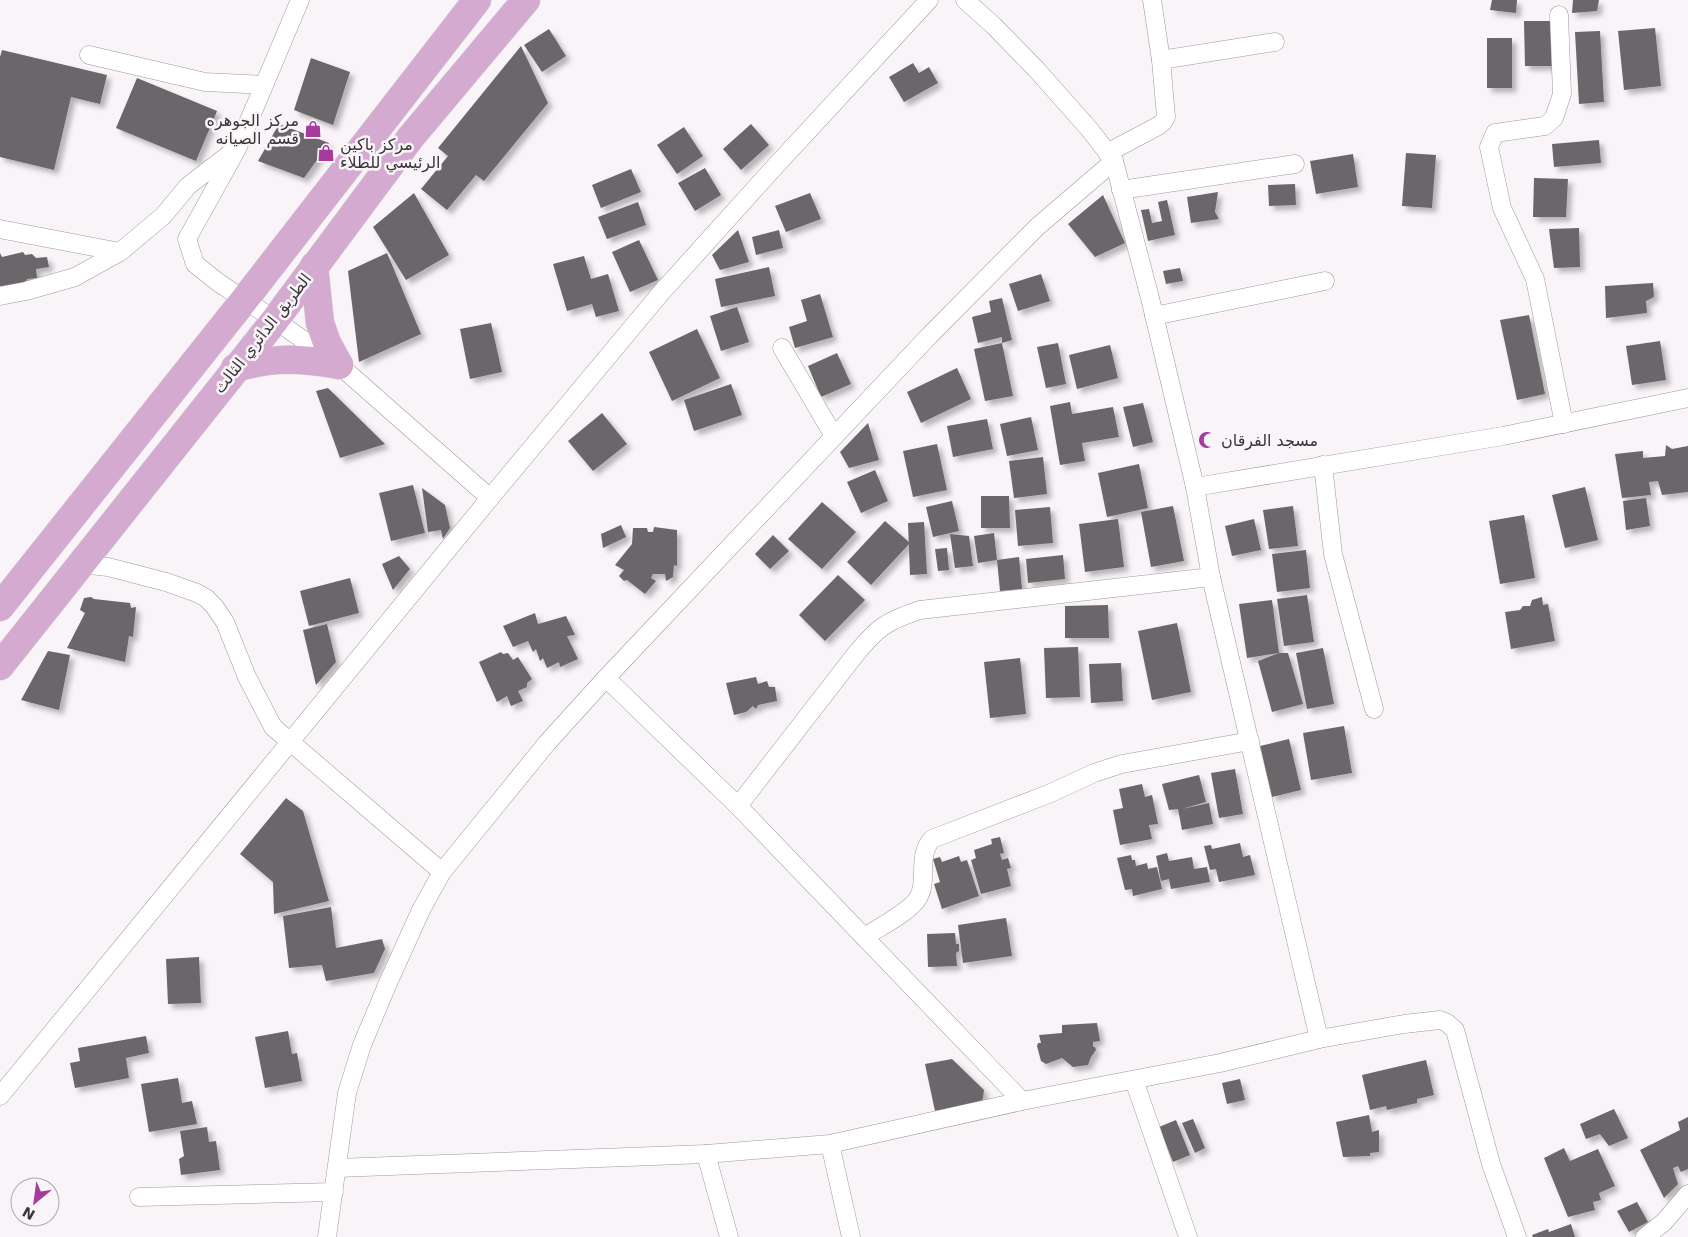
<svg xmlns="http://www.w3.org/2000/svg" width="1688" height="1237" font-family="'DejaVu Sans',Vazirmatn,sans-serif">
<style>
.building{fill:#6a666a;filter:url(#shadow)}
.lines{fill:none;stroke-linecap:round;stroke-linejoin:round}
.minor-casing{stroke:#9e999d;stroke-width:19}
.primary-casing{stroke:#d3d3d3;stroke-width:29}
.minor{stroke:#fff;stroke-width:18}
.primary{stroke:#d4aad0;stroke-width:28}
.labels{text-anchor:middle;stroke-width:5;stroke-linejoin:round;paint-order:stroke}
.poi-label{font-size:16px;fill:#383638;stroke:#f9f4f8;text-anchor:start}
.street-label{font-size:16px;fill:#383638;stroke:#f9f4f8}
</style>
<defs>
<filter id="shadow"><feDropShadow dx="4.5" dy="4.5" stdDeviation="2.5" flood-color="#0004"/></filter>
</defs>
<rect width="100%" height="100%" fill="#f9f4f8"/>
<!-- building -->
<g class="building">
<path d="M1492,0h25l-1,13 -26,-3z"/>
<path d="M1573,0h26l-2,11 -25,2z"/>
<path d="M1524,21h30v45h-29z"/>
<path d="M1655,28l6,58 -37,4 -6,-59z"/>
<path d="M549,29l17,27 -24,16 -18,-27z"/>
<path d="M1600,31l4,71 -25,2 -4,-72z"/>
<rect x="1487" y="38" width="25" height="50"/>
<path d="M521,46l27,57 -64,78 -8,-6 -29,35 -26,-21 27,-33 -10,-8z"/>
<path d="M2,50l105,25 -7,29 -29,-7 -17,73 -54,-13v-100z"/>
<path d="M311,58l39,14 -17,53 -39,-15z"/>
<path d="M913,63l6,10 10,-6 9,16 -34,19 -15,-25z"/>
<path d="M137,78l80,33 -21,50 -80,-33z"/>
<path d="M279,124l50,19 -25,35 -46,-17z"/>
<path d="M751,124l18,21 -28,25 -18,-21z"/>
<path d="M684,127l19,29 -26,18 -20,-29z"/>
<path d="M1599,140l2,23 -47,4 -2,-23z"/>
<path d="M1406,153l30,2 -4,53 -30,-2z"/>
<path d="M1353,154l5,33 -42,7 -6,-33z"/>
<path d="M705,168l16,27 -26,16 -17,-28z"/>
<path d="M631,169l10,23 -40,16 -9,-23z"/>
<path d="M1534,178l34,1 -2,38h-33z"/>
<path d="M1295,184l1,21 -27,1 -1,-21z"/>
<path d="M1218,192l-3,20 4,7 -28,4 -4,-26z"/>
<path d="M414,193l35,62 -43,25 -33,-53z"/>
<path d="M810,193l11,26 -35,13 -11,-26z"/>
<path d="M1103,195l22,48 -30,14 -27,-33z"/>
<path d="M1167,200l8,35 -27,6 -7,-31 8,-1 3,14 10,-2 -4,-19z"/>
<path d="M638,202l8,23 -39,14 -9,-22z"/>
<path d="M1579,228l1,39 -26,1 -5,-39z"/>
<path d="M738,230l11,32 -29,8 -8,-15z"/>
<path d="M779,230l4,18 -27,7 -4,-18z"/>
<path d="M639,240l19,40 -28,12 -18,-40z"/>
<path d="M23,252l2,3 7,-1 4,4 11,-1 2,10 -13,2 1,9 -10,1 -1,3 -26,5v-34l2,4z"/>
<path d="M387,253l34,81 -62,28 -11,-91z"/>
<path d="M584,256l7,23 17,-5 11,37 -23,6 -4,-13 -25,7 -14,-47z"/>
<path d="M769,267l6,29 -54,11 -6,-28z"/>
<path d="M1180,268l3,13 -17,3 -3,-13z"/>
<path d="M1041,274l9,27 -32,10 -9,-27z"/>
<path d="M1653,283l1,14 -8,4 1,12 -41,5 -1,-32z"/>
<path d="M820,294l13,43 -38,11 -6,-21 18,-6 -6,-21z"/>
<path d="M1002,298l10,42 -10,3v-6l-24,6 -6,-26 19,-5 -2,-11z"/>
<path d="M737,307l12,35 -28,9 -11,-35z"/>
<path d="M1529,315l16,79 -28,6 -17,-80z"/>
<path d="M491,323l11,49 -32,7 -10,-50z"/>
<path d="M697,329l23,49 -48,23 -23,-49z"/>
<path d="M1660,341l6,39 -34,5 -6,-39z"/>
<path d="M1002,343l11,53 -28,5 -11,-52z"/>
<path d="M1058,343l8,41 -20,4 -9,-41z"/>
<path d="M1110,345l8,33 -41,11 -8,-34z"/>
<path d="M837,353l14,31 -30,13 -13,-31z"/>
<path d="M957,368l14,31 -50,24 -14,-31z"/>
<path d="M731,384l11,31 -48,16 -10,-31z"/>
<path d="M328,388l57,56 -45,14 -24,-67z"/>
<path d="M1070,402l2,12 41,-7 6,30 -37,6 3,18 -25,4 -10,-59z"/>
<path d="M1143,403l10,39 -20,5 -10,-40z"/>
<path d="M602,413l25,31 -34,27 -25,-30z"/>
<path d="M1031,417l7,33 -31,6 -7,-32z"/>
<path d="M987,419l6,30 -40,8 -6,-31z"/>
<path d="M868,423l11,37 -30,8 -9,-16z"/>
<path d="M937,444l10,46 -34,7 -10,-46z"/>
<path d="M1666,445l6,4 16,-3v46l-26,3 -4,-14 -9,1 2,13 -29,3 -7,-44 28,-3v7l22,-2z"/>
<path d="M1043,457l4,37 -33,4 -5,-37z"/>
<path d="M1139,464l9,44 -41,9 -9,-44z"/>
<path d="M875,470l13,31 -27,12 -14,-31z"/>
<path d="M413,485l12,48 -34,8 -12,-48z"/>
<path d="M1585,487l13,53 -33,8 -13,-53z"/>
<path d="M422,488l23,17 5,23 -7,11 -2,-9 -13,2z"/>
<path d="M981,496h28l1,32h-29z"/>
<path d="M1646,498l4,28 -24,4 -3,-29z"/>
<path d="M952,501l7,30 -26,6 -7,-30z"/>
<path d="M822,502l34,30 -34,37 -34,-30z"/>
<path d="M1173,506l11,55 -33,6 -10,-55z"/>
<path d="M1293,506l5,40 -29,3 -6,-39z"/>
<path d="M1050,507l3,36 -35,3 -3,-36z"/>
<path d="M1524,515l11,63 -35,6 -11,-63z"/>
<path d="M1118,519l6,48 -39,5 -6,-48z"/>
<path d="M1254,519l7,31 -29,6 -7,-30z"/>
<path d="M885,521l25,22 -39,42 -24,-23z"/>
<path d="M924,522l3,52 -17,1 -2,-52z"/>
<path d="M621,525l5,12 -23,11 -2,-14z"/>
<path d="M654,527l23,3v36l-3,-1 -1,12 -7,4 -1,-7h-12l-2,4 5,3 -11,13 -18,-14 -3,1 -5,-5 5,-6 -9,-5 17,-21 1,-16h14l1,4h5z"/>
<path d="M994,533l3,27 -19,3 -4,-27z"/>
<path d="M950,534l19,2 4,30 -18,2z"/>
<path d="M773,535l16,16 -19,18 -15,-15z"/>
<path d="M947,548l2,22 -11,1 -3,-22z"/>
<path d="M1306,550l4,38 -33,4 -5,-38z"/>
<path d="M1063,555l2,24 -37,4 -2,-24z"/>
<path d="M399,556l11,13 -17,21 -11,-26z"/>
<path d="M1019,557l3,32 -22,2 -3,-31z"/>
<path d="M838,575l27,25 -40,41 -26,-26z"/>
<path d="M350,578l9,35 -50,13 -9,-35z"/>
<path d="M1307,595l7,47 -30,4 -7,-47z"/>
<path d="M91,597l3,2 36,4 1,5 5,-1 -3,30 -4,-1 -4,26 -58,-14 18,-35 -5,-3 4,-12z"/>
<path d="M1542,597l1,8 5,-1 7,37 -44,8 -6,-37 15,-2 3,-4h7l2,-6z"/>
<path d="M1272,600l7,53 -32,5 -8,-54z"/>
<path d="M1108,605l1,33h-44v-32z"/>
<path d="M535,613l3,11 28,-8 9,19 -8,1 11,23 -18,8 -1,-5 -12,6 -4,-10 -3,3 -4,-12 -3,3 -5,-11 -15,6 -10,-21z"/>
<path d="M1177,623l14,69 -39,8 -14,-69z"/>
<path d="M327,624l9,38 -20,23 -13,-55z"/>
<path d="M1078,647l2,50 -34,1 -2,-50z"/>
<path d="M1323,648l11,56 -27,5 -11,-56z"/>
<path d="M48,651l22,4 -11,55 -38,-10z"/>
<path d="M501,652l2,2 5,-1 5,7 5,-3 14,22 -5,4v4l-9,4 5,10 -12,5 -4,-10 -10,6 -18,-40z"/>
<path d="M1279,653h9l15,51 -31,8 -14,-51z"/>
<path d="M1020,658l6,56 -36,4 -6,-56z"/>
<path d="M1121,663l2,38 -32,2 -2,-39z"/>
<path d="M756,677l2,7 9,-3 2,6h6l2,14 -19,4 -2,4 -3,-3 -7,6 -12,3 -8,-32z"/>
<path d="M1344,726l8,47 -41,7 -8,-47z"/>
<path d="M1289,739l12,51 -29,7 -12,-51z"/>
<path d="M1235,769l8,45 -24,4 -8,-45z"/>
<path d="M1199,775l7,27 -24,7 27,-6 4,21 -31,6 -4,-21 -9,1 -7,-26z"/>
<path d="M1142,784l3,13 7,-2 6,29 -9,1 3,14 -32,6 -7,-35 10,-2 -4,-19z"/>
<path d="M286,798l17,13 26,90 -55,13 -1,-32 -33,-28z"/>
<path d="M1000,837l4,16 -4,1 2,6 6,-2 3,10 -4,1 4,17 -30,8 -10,-34 5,-2 -2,-8 18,-6 -1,-5z"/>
<path d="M1240,843l3,14 7,-2 5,20 -36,7 -3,-13 -6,1 -6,-24 7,-1 1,4z"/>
<path d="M1167,853l2,8 23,-4 2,12 13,-2 3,15 -39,7 -2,-10 -8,2 -5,-25z"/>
<path d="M1131,855l1,5h3l1,6 11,-3 1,6 9,-2 5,22 -29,7 -1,-7 -7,1 -8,-32z"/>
<path d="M959,856l2,6 6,-2 12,36 -37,13 -8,-25 6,-2 -7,-23 7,-2 2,5z"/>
<path d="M331,907l5,41 46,-9 3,10 -11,24 -48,8 -4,-16 -33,3 -6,-52z"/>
<path d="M1006,918l6,38 -49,7 -5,-38z"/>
<path d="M955,933l1,11h3v7l-3,2 1,13 -29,1 -1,-33z"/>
<path d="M199,957l2,46 -33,1 -2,-45z"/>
<path d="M1097,1023l3,18 -7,1v5h2l1,3 -5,7 -3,8 -15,2 -11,-9 -16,6 -5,-3 -4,-15 1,-3h3l-2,-8 23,-2v-8z"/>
<path d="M288,1031l4,23 5,-1 5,28 -37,7 -10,-51z"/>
<path d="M146,1036l3,17 -23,5 3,20 -54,10 -5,-25 10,-2 -2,-13z"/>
<path d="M952,1059l32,31 -1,8 -2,5 -46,8 -10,-47z"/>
<path d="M1426,1060l8,35 -17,4v4l-30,7 -1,-4 -16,4 -8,-35z"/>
<path d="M178,1078l4,25 10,-2 5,23 -48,8 -8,-48z"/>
<path d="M1240,1079l5,21 -18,4 -5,-21z"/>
<path d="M1614,1109l14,29 -19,8 -9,-12 -14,5 -6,-15z"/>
<path d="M1369,1115l3,17 7,-2v22l-9,1v3l-27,1 -7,-35z"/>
<path d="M1688,1117v52l-7,3 -3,-6 -5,2 5,16 -14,14 -24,-48 40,-20 -2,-8z"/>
<path d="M1193,1119l12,29 -10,5 -13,-30z"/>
<path d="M1176,1120l14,35 -17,7 -14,-35z"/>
<path d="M207,1127l2,15 7,-1 4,29 -39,5 -2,-16 5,-3 -4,-25z"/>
<path d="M1564,1148l6,13 28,-12 17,37 -16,7 2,7 -8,2 2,8 -27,7 -24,-59z"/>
<path d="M1637,1202l11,20 -19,10 -12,-21z"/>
<path d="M1571,1224l4,13h-42l-1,-2 16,-6 1,3z"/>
</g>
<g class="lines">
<!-- minor casing -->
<g class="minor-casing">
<g id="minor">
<path d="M300,0l-63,149 -50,90 8,25 24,19 56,37 64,45 151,133"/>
<path d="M965,0l29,26 42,43 54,61 24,31 36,137 45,189 16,90 108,462 85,-15 36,-4 7,3 8,7 36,134 26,73"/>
<path d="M1559,15l3,79 -8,24 -9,8 -50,7 -6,14 13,61 33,71 29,145"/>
<path d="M89,55l116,27 59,3"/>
<path d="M1161,60l114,-18"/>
<path d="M1107,153l51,-27 5,-4 3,-5 -5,-57 -9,-60"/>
<path d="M1121,190l174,-26"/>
<path d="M0,229l120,23"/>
<path d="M0,296l26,-5 49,-14 45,-25 43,-36 25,-30 44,-34"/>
<path d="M1154,316l171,-35"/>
<path d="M782,348l52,88"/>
<path d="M1323,465l10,89 41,155"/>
<path d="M1195,487l308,-51 185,-38"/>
<path d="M81,564l27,3 58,15 31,11 9,5 8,8 11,16 22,55 26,50 169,145"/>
<path d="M606,678l132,128 284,295 198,-38 99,-24"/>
<path d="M738,806l117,-151c22,-27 31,-34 65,-45l291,-33"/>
<path d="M864,937c14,-9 46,-25 54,-39 11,-17 -2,-41 14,-59l119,-46 43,-20 28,-9 128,-23"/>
<path d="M1134,1080l54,157"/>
<path d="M0,1096l490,-598 170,-204 110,-122 159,-172"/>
<path d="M830,1144l21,93"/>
<path d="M706,1154l23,83"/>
<path d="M337,1168l369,-14 124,-10 192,-43"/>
<path d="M139,1197l195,-5"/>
<path d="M327,1237l20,-144 15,-48 26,-62 33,-73 21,-38 105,-129 59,-65 324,-343 107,-108 77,-66"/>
<path d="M1645,1237l19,-15 24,-28"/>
</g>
</g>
<!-- primary casing -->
<g class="primary-casing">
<g id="primary">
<path d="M314,266l6,57 7,20 12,22"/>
<path d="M235,368c39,-11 64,-10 104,-3"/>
<path d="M0,607l245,-308 232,-299"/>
<path d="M0,666l275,-346 136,-183 115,-137"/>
</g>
</g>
<!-- minor -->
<use href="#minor" class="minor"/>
<!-- primary -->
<use href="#primary" class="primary"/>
</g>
<!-- icons -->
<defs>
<g id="shop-bare" transform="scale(1.35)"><path d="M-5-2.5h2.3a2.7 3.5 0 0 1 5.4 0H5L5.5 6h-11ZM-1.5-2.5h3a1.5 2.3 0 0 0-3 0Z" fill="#a53b9d" stroke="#f9f4f8" stroke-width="2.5" paint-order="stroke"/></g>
<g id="mosque-bare" transform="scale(1.35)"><path d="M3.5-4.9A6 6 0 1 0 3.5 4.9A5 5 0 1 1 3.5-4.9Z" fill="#a53b9d" stroke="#f9f4f8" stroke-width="2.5" paint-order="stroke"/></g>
</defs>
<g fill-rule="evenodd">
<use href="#shop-bare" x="313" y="129"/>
<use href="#shop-bare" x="326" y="153"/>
<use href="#mosque-bare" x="1207" y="440"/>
</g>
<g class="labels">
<!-- poi labels -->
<g class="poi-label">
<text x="299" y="126" text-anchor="end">مركز الجوهره<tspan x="299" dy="18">قسم الصيانه</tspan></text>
<text x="340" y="150">مركز باكين<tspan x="340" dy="18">الرئيسي للطلاء</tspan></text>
<text x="1221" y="446">مسجد الفرقان</text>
</g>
<!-- street labels -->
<g class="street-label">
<text transform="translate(262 333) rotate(-52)" y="6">الطريق الدائري الثالث</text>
</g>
</g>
<!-- north arrow -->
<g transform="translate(35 1202) rotate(209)"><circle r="24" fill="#f9f4f8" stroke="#aca8ab"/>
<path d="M0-4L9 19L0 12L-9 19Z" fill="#a53b9d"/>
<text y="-8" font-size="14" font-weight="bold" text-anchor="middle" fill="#383638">N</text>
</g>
</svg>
